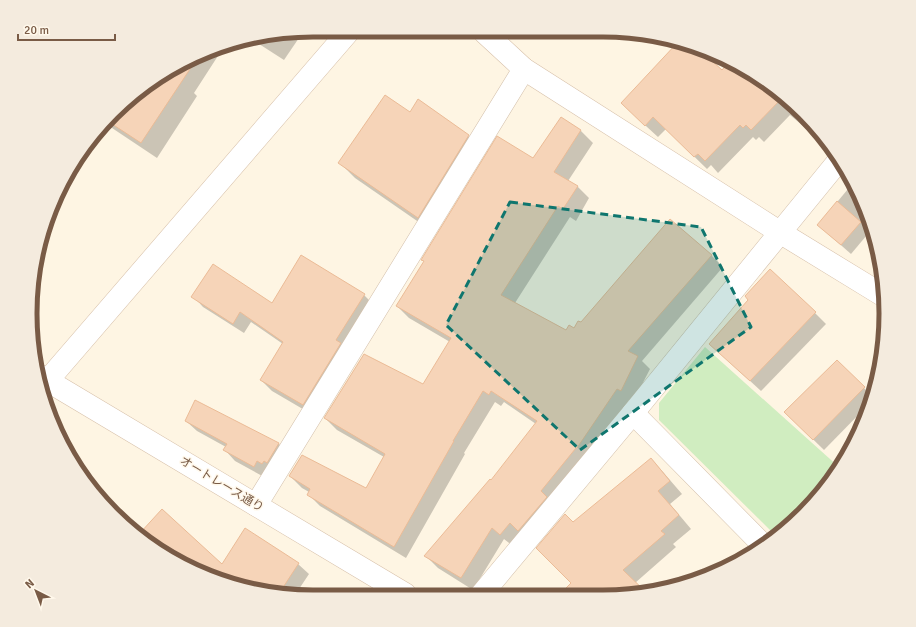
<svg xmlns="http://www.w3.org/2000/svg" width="916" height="627" font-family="Signika,'Noto Sans JP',sans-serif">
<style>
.green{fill:#d0edc0}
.shadow{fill:#0003}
.building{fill:#f6d4b8;stroke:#ebbb96}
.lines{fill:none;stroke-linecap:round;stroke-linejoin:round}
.street-casing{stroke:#d3bfaa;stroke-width:23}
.secondary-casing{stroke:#d6bfa8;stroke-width:23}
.street{stroke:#fff;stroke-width:22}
.secondary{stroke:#fff;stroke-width:22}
.marked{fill:#0f766e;fill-opacity:0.2;stroke:#0f766e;stroke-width:3;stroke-dasharray:8 5;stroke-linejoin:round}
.labels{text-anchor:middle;stroke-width:3;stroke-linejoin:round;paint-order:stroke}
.street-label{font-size:12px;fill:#795b46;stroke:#fff8eb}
.rim{fill:none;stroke:#795b46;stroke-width:5}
</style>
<rect width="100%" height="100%" fill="#fef5e3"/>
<!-- green -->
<path class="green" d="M705,347l135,121 -37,46 -27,22 -117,-116v-17z"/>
<!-- shadow -->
<g class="shadow">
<path d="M303,32l-19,28 -31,-20z"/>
<path d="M679,43l19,6 24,23 9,-11 72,52 26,32 -1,2 -38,-32 -26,27 -5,-5 -3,3 -3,-3 -35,36 -7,-8 -4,4 -41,-40 -8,8 -23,-21z"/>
<path d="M223,45h2l-31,48 3,3 -40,62 -51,-34 50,-46z"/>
<path d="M410,114l58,22 15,15 -50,81 -78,-54 -15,-15z"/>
<path d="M561,118l20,13 12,12 -25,38 9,5 12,12 -13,23 -6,-4 -55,86 51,29 9,-2 6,-6 130,-69 12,12 -81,94 8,8 -17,33 -4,-2 -40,59 -76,87 -9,-7 -31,51 -35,-22 -12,-12 65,-74 45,-58 -32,-22 -3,4 -6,-4 -31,51 1,1 -59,104 -86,-52 -12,-12 1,-2 -7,-4 -12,-12 77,13 17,-32 -47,-27 -12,-12 98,-32 27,-44 -41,-24 -12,-12 137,-147z"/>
<path d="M853,183l11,22 8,24 -21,25 -33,-29z"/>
<path d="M302,257l62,38 11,11 -62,109 -41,-24 -11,-11 22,-36 -32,-22 -7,11 -41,-26 -10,-11 79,8z"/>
<path d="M815,313l11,11 -65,67 -51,-47z"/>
<path d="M837,361l35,35 -2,7 -46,47 -39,-38z"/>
<path d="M196,402l83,42 10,11 -25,22 -29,-16 -10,-11 1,-3 -29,-16 -11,-10z"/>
<path d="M651,459l12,13 19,22 -12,10 21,25 -18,15 3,3 -41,36 10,10 -43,4 -43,-1 13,-13 1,-59z"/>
<path d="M162,511l60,54 76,-1 11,10 -12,18h-39l-70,-24 -47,-34z"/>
</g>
<!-- building -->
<g class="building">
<path d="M678,42l22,8 22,20 8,-9 52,37 -31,32 -5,-5 -3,3 -3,-3 -35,36 -7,-7 -4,3 -41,-40 -8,9 -24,-23z"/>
<path d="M198,57l-57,86 -32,-21 47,-44z"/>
<path d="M385,95l25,17 8,-13 51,36 -51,83 -80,-55z"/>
<path d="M561,117l20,13 -27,42 24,14 -15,23 -5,-3 -57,89 65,35 3,-5 5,3 4,-7 3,1 89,-103 42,36 -84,96 10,5 -17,35 -4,-2 -40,59h-1l-35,43 6,6 -29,34 -8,-8 -10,12 -8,-7 -31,50 -37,-22 66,-77 1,1 46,-59 -46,-30 -2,4 -6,-4 -30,50h1l-60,106 -87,-52 3,-6 -21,-13 13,-21 64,33 19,-34 -61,-36 40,-64 59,30 28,-46 -55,-32 28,-45 -3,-1 76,-124 36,22z"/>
<path d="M837,201l24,21 -20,23 -24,-20z"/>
<path d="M301,255l64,39 -29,46 5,3 -38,62 -43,-25 23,-38 -43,-30 -7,12 -42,-27 22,-33 59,39z"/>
<path d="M770,269l46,43 -66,69 -41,-37 39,-44 -3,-4z"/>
<path d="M837,360l28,27 -52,53 -29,-28z"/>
<path d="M195,400l84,43 -12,20 -3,-2 -2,3 -5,-3 -3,6 -31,-17 4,-6 -42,-23z"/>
<path d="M651,458l19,23 -12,10 21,24 -18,16 4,3 -42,36 24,23 -45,4 -44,-1 13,-13 -35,-35 29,-34 8,8z"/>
<path d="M162,509l60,55 23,-36 54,35 -19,29h-22l-70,-24 -48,-35z"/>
</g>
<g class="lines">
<!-- street casing -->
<g class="street-casing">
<g id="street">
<path d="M633,413l131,133"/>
<path d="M256,505l268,-436"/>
<path d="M481,595l152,-182 207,-254"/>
</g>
</g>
<!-- secondary casing -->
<g class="secondary-casing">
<g id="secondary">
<path d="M485,33l39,36 257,164 103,63"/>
<path d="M38,375l367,219"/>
<path d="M42,387l307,-356"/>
</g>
</g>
<!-- street -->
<use href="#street" class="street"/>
<!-- secondary -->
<use href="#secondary" class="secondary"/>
</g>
<!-- marked area -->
<path class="marked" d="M510,202l191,25 50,100 -171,123 -134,-125z"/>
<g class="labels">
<!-- street labels -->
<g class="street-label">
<text transform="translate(222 484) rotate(31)" y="4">オートレース通り</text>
</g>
</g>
<!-- crop -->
<path d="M0 0H916V627H0ZM313 37H603A276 276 0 0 1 879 313V314A276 276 0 0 1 603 590H313A276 276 0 0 1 37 314V313A276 276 0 0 1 313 37Z" fill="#f4ebde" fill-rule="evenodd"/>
<path class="rim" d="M313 37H603A276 276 0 0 1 879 313V314A276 276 0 0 1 603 590H313A276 276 0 0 1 37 314V313A276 276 0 0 1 313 37Z"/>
<!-- north arrow -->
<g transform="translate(36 591) rotate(318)" stroke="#fff8eb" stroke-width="3" paint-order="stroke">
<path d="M0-3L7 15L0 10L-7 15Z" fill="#795b46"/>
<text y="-6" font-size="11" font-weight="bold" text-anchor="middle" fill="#795b46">N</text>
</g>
<!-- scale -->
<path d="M18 34v6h97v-6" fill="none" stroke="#795b46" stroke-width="2"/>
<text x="24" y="34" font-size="12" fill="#795b46" stroke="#fff8eb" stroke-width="3" paint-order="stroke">20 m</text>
</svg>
